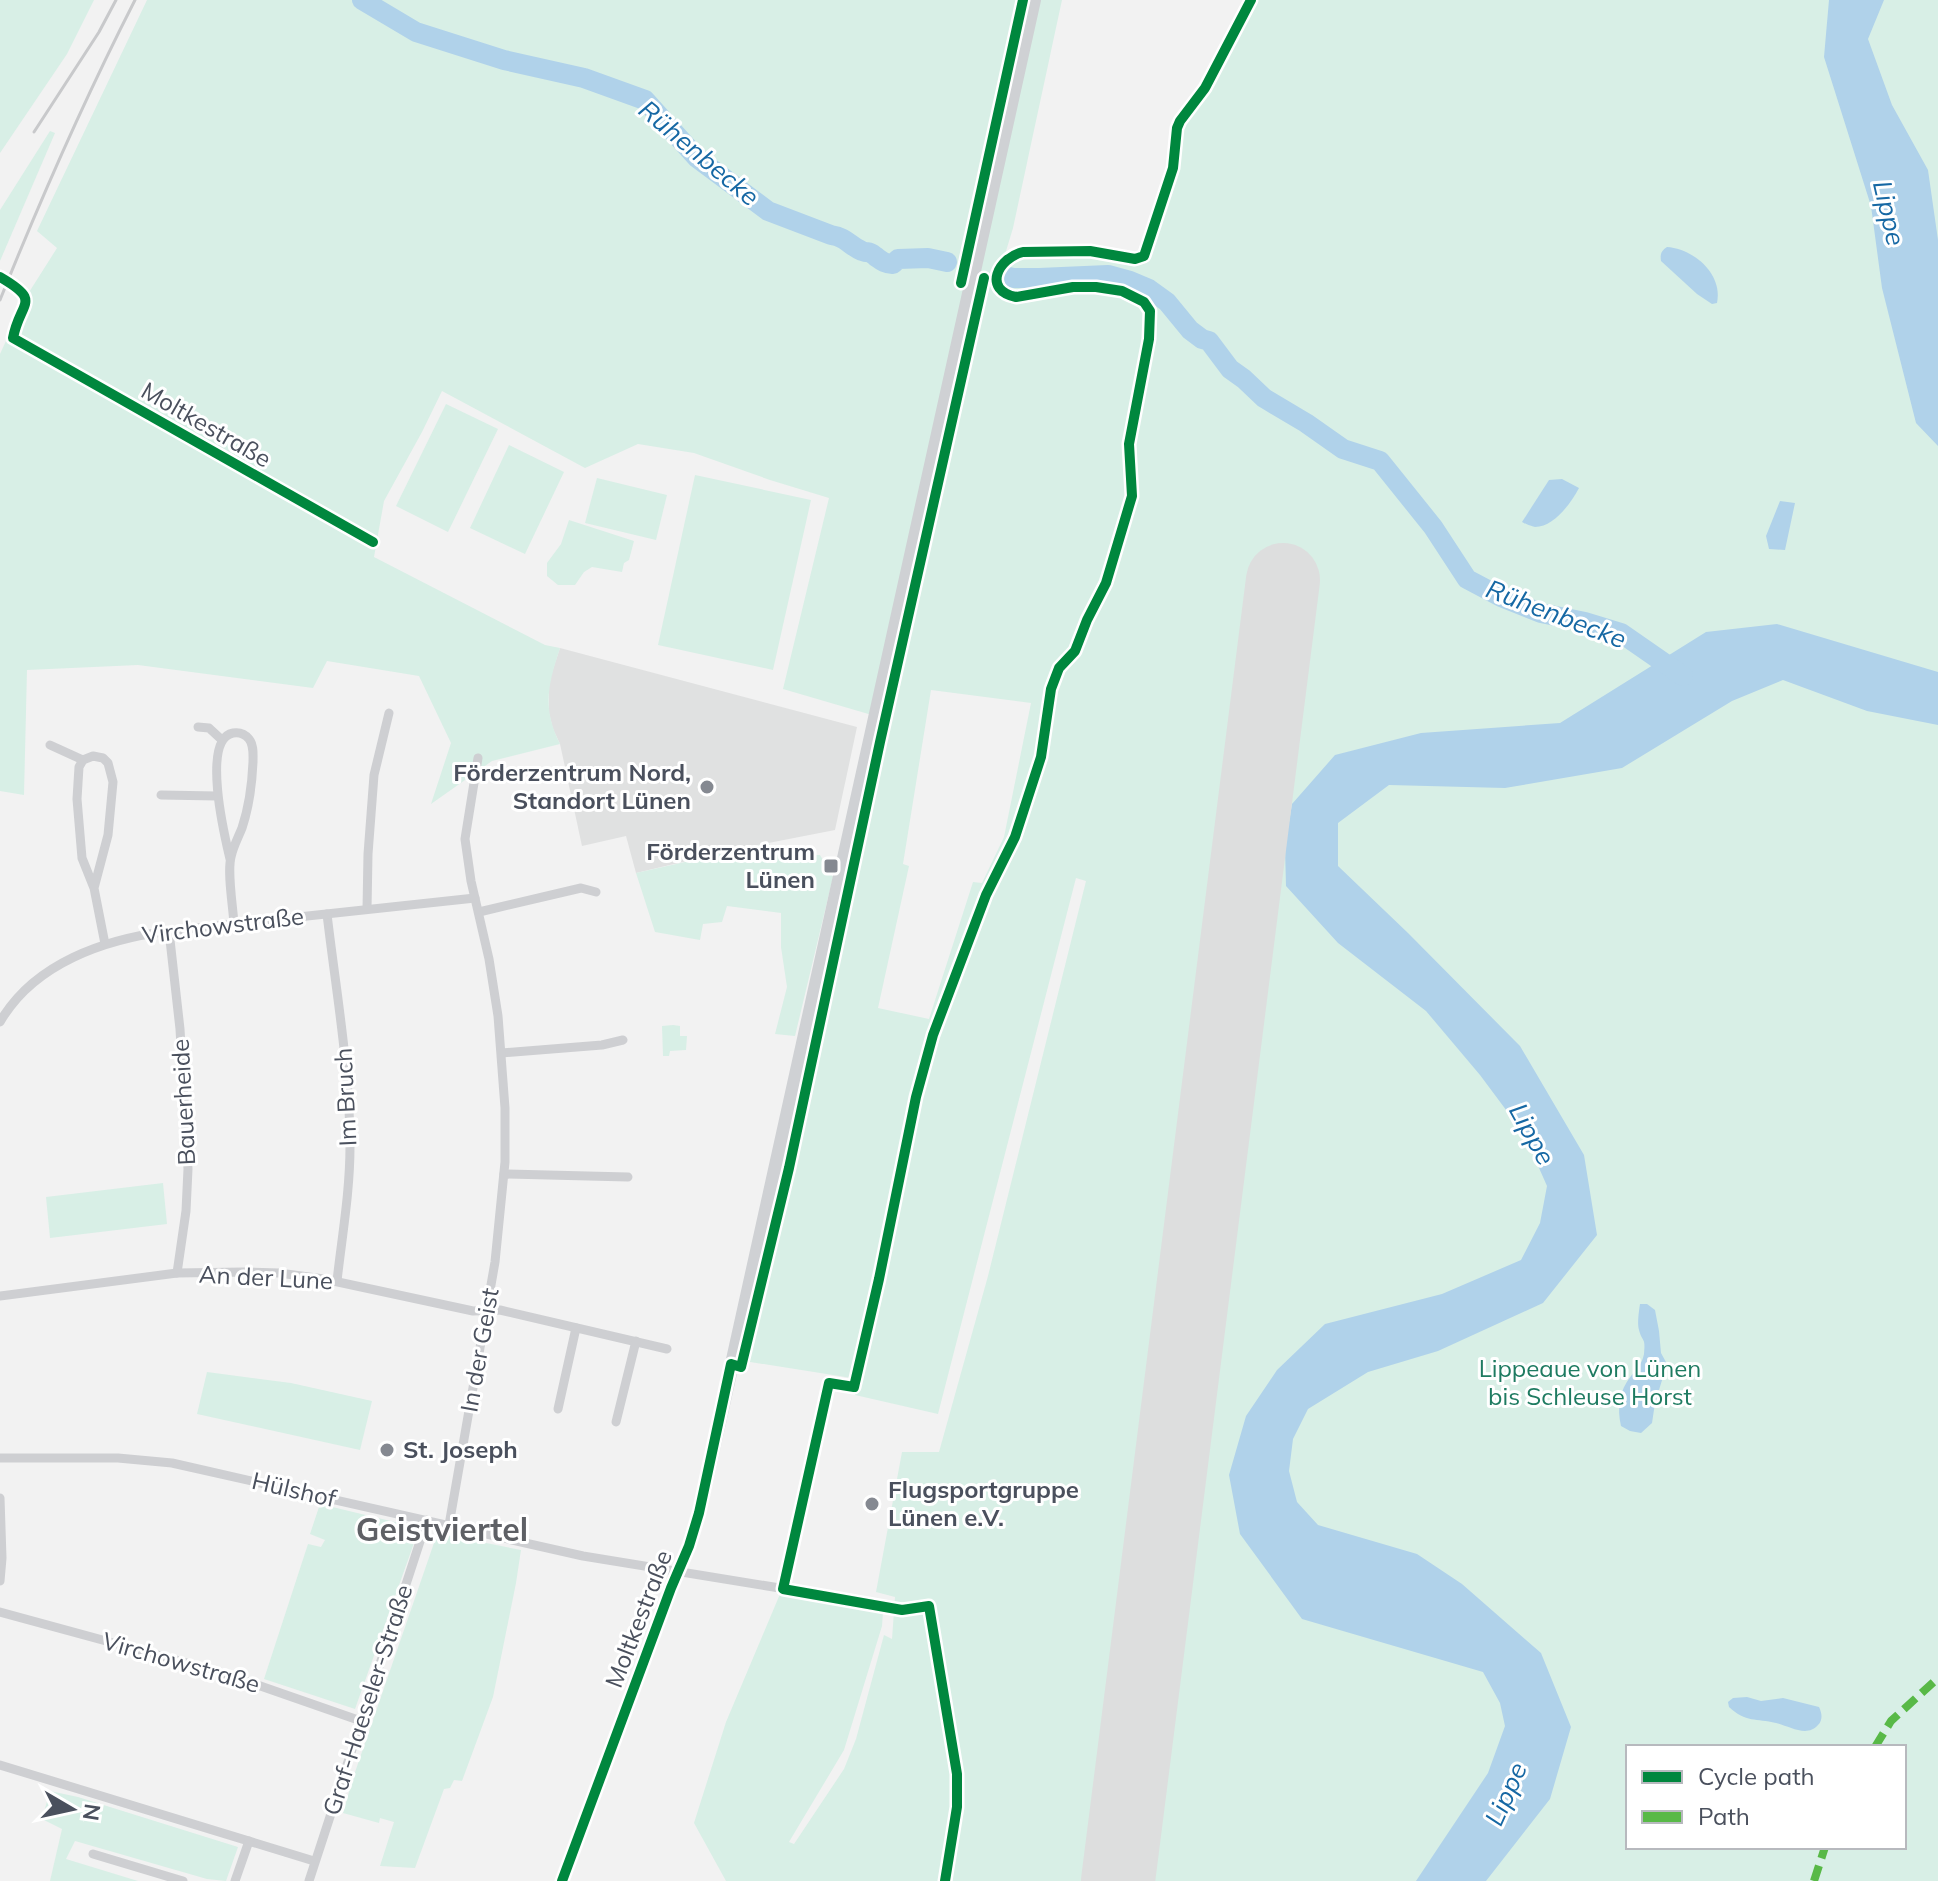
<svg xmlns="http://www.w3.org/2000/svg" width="1938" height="1881" font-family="Mulish,sans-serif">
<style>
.education{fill:#e0e1e1}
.green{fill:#d8efe6;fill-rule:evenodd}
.water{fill:#b0d2ea}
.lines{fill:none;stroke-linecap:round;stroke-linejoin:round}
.river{stroke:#b0d2ea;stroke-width:20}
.runway{stroke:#dddede;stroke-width:74}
.street{stroke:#cecfd2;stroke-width:9}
.secondary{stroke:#cfd1d4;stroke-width:14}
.rail{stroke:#c8c9cb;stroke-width:3}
.quiet{stroke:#58b947;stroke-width:8;stroke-dasharray:16 8;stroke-linecap:butt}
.cycleway-casing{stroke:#fff;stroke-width:15}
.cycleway{stroke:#00873e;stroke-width:10}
.poi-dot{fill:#858991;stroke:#fff;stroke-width:3}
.labels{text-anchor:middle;stroke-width:6;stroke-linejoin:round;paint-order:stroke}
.street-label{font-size:24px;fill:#4a505d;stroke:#fff}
.poi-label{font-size:24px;font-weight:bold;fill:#4a505d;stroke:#fff;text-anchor:end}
.park-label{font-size:24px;fill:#1e7b61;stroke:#fff}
.water-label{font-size:26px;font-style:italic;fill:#1668a4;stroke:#fff}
.district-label{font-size:32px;font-weight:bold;fill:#5e6065;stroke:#fff}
</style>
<rect width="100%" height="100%" fill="#f2f2f2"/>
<!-- education -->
<path class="education" d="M560,648l297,79 -22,103 -98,19 -101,24 -10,-37 -44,10 -22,-102 -7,-15 -4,-16v-32z"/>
<!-- green -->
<g class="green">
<path d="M0,0h94l-27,54 -67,99z"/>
<path d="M147,0h915l-49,228 -19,63 27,10 -20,-21 5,-14c33,-20 100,-10 138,-6l29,-74 6,-22 4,-35 18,-28 50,-101h687v1881h-1212l-32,-58 32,-101 54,-128 103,18 -1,14 -38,124 -55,92 5,2 50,-75 12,-30 28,-104 8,4 3,-42 -19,-5 26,-140h37l49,-176 98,-395 -10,-3 -138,536 -83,-19 3,-16 -114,-18 145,-641 -106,-31 46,-191 -59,-18 -76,-27 -56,-9 -53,24 -143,-77 -20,41 -38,69 -10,56 171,88 15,3c-12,37 -18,60 0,96l-68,17 -61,43 20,-61 -32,-67 -92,-15 -14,27 -175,-23 -111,5 -3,125 -24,-4v-437l26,-57 31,-49 -20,-17zM931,690l100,13 -27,134 -22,46 -9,-1 -44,137 -51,-11 31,-142 -6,-2zM1628,1747h276v100h-276z"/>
<path d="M50,131l5,2 -55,128v-51z"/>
<path d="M446,404l52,25 -50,103 -52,-26z"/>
<path d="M509,445l55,27 -39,82 -55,-26z"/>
<path d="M695,475l116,25 -38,170 -115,-25z"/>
<path d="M597,478l70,17 -11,45 -71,-17z"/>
<path d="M569,520l65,21 -5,19 -5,3 -2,9 -30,-5 -8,5 -9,13h-17l-11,-9v-13l14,-19z"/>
<path d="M769,843l4,12h47l13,22 -38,159 -20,-2 12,-47 -6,-40v-34l-54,-7 -5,16 -19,2 -3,16 -45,-8 -19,-59z"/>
<path d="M673,1025l7,1v10h7l-1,14 -16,1 -1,5h-6l-1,-30z"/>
<path d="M163,1183l4,41 -117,14 -4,-41z"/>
<path d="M207,1372l84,11 81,18 -12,49 -163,-36z"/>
<path d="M320,1504l87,21 7,18 -59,166 -91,-30 44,-135 13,3 4,-7 -15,-6z"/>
<path d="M446,1535l75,15 -5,33 -23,114 -31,84 -8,-1 -4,8 -6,1 -29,79 -35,-2 14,-44 -14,-4 -1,5 -36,-10 10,-35 82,-238z"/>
<path d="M50,1791l28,6 160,50 -12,34 -19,-2 -132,-38 -9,18 72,22h-88l12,-52 -20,-10z"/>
</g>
<!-- water -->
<g class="water">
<path d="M1829,0h55l-16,39 24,66 36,65 10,70v206l-22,-23 -34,-135 -11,-82 -47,-149z"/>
<path d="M1667,247c27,2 56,27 50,56l-5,1 -15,-10 -36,-33c-1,-7 0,-10 6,-14z"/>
<path d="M1562,479l17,9c-8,15 -25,39 -44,39 -2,0 -12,-4 -13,-5l27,-42z"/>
<path d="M1780,501l15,2 -10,47 -16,-1 -3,-13z"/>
<path d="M1777,624l161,48v53l-71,-14 -84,-31 -51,21 -110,67 -117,20 -116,-3 -51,38v43l70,67 112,113 64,109 13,80 -54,68 -105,48 -70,21 -60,37 -15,30 -4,32 8,31 21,23 99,29 45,30 79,69 30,74 -21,72 -64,82h-70l72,-108 17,-47 -5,-23 -17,-31 -181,-53 -62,-85 -11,-59 17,-59 31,-46 48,-46 117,-30 79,-34 19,-37 7,-37 -23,-52 -44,-59 -54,-64 -88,-68 -52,-57 -1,-39 7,-43 43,-49 86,-22 139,-10 146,-91z"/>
<path d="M1640,1304h7l8,6 4,21 2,22 6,11 -12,39 -3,20 -11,10 -11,-2 -9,-5c-4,-18 -2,-35 10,-50 6,-7 11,-12 13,-22 2,-17 -2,-12 -5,-24 -2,-7 0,-19 1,-26z"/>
<path d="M1747,1697l14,4 22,-3 36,9c3,6 4,13 -1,18 -11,13 -29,1 -42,-2 -20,-5 -30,0 -47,-16l-1,-5 5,-4z"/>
</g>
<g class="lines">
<!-- river -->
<g class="river">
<path d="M362,0l54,32 88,28 80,18 61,22 52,58 71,53 63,24c17,3 17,10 31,16 8,3 6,-1 13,5 7,5 8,7 18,8l5,-5 30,-1 19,4"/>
<path d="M1004,276l10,2h25l69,-3 22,6 19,8 18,13 23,28 12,9 7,2 21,28 14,10 20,19 42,25 37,26 37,12 53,66 34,52 34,18 40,16 44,9 36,11 62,43"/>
</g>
<!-- runway -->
<path class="runway" d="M1118,1881l165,-1301"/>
<!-- street -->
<g class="street">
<path d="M198,727l11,1 13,12"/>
<path d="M50,745l33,15"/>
<path d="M161,795l56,1"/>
<path d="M230,859c-5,-21 -29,-120 3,-126 6,-1 12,1 16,6 5,6 4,15 4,23 -1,23 -4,45 -11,66 -4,10 -9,19 -11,29 -4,15 2,50 3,67"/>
<path d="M94,888l-12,-30 -5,-59 2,-32 4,-7 10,-4 10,2 5,5 5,19 -5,53 -14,53 11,56"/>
<path d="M367,909l1,-55 6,-79 15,-62"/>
<path d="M479,912l102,-24 15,4"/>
<path d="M327,914c9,77 23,154 23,232 0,46 -8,90 -13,135"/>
<path d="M169,931l11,98 8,140 -2,42 -9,62"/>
<path d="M0,1022c34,-59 105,-83 169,-91l306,-33"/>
<path d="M502,1053l100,-8 21,-5"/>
<path d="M504,1174l124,3"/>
<path d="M0,1296l177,-23 66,-1 36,1 45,6 149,32 27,-1 167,39"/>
<path d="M558,1409l18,-81"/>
<path d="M616,1422l20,-81"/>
<path d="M0,1458h118l54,5 411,93 252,41 54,11 13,2 27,-4"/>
<path d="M0,1498l2,60 -2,23"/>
<path d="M449,1525l46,-263 10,-100v-54l-7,-92 -9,-57 -18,-78 -6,-42 13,-81"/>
<path d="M0,1612l220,60 141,49"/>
<path d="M0,1765l314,96"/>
<path d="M93,1854l90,27"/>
<path d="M235,1881l14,-40"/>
<path d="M309,1881l118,-361"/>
</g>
<!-- secondary -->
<path class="secondary" d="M562,1881l109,-293 18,-42 10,-33 335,-1513"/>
<!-- rail -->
<g class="rail">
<path d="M34,132l65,-100 17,-32"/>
<path d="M0,300c41,-102 85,-202 135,-300"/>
</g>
<!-- quiet -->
<g class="quiet">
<path d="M1875,1747l16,-26 47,-43"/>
<path d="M1814,1881l11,-34"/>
</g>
<!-- cycleway casing -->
<g class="cycleway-casing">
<g id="cycleway">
<path d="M0,277c43,25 20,24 13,61l360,204"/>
<path d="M961,283l62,-283"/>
<path d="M562,1881l109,-293 18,-42 10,-33 32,-149 10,3 48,-199 91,-426 104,-464"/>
<path d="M945,1881l12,-74v-33l-28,-168 -27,4 -119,-21 46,-206 25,4 25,-108 37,-182 17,-62 53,-140 29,-58 26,-80 10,-68 8,-21 16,-17 12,-31 19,-37 26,-87 -3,-52 20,-105 1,-28 -6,-9 -22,-11 -26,-4h-23l-57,10c-34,-7 -18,-39 7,-45l67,-1 45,8 9,-3 29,-88 4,-40 3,-7 25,-33 46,-88"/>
</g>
</g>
<!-- cycleway -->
<use href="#cycleway" class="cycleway"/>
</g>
<!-- markers -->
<g class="poi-dot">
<circle cx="707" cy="787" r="8"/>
<rect x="823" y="858" width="16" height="16" rx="4"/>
<circle cx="387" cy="1450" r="8"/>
<circle cx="872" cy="1504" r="8"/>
</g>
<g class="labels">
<!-- street labels -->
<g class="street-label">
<text transform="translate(206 425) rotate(30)" y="8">Moltkestraße</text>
<text transform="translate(223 926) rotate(-7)" y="8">Virchowstraße</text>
<text transform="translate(346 1097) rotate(-93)" y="8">Im Bruch</text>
<text transform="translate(184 1102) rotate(-93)" y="8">Bauerheide</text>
<text transform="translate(266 1278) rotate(3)" y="8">An der Lune</text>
<text transform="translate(480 1350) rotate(-80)" y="8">In der Geist</text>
<text transform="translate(294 1490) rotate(13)" y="8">Hülshof</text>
<text transform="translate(639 1619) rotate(-69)" y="8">Moltkestraße</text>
<text transform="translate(181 1663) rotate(16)" y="8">Virchowstraße</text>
<text transform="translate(368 1700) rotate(-72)" y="8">Graf-Haeseler-Straße</text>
</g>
<!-- poi labels -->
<g class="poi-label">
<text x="691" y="781">Förderzentrum Nord,<tspan x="691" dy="28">Standort Lünen</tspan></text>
<text x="815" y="860">Förderzentrum<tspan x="815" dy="28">Lünen</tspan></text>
<text x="403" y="1458" text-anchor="start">St. Joseph</text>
<text x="888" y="1498" text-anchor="start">Flugsportgruppe<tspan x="888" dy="28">Lünen e.V.</tspan></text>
</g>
<!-- park labels -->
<g class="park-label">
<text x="1590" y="1377">Lippeaue von Lünen<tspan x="1590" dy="28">bis Schleuse Horst</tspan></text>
</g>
<!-- water labels -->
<g class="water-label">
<text transform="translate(699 153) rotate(40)" y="9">Rühenbecke</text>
<text transform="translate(1889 213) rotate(77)" y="9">Lippe</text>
<text transform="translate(1556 614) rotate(21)" y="9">Rühenbecke</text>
<text transform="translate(1532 1134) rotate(61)" y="9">Lippe</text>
<text transform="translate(1506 1794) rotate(-66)" y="9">Lippe</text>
</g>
<!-- district labels -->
<g class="district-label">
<text x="442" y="1541">Geistviertel</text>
</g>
</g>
<!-- legend -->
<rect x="1626" y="1745" width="280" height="104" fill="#ffffff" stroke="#b7b9be" stroke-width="2"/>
<rect x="1642" y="1771" width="40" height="12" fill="#00873e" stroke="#b7b9be" stroke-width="2"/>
<text x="1698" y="1785" font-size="24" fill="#4a505d">Cycle path</text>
<rect x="1642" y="1811" width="40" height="12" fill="#58b947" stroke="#b7b9be" stroke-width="2"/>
<text x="1698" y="1825" font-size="24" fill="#4a505d">Path</text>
<!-- north arrow -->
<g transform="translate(72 1809) rotate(99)" stroke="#ffffff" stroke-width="6" paint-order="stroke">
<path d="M0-6L14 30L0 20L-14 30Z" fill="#4a505d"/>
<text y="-12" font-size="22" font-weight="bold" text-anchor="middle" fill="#4a505d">N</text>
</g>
</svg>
